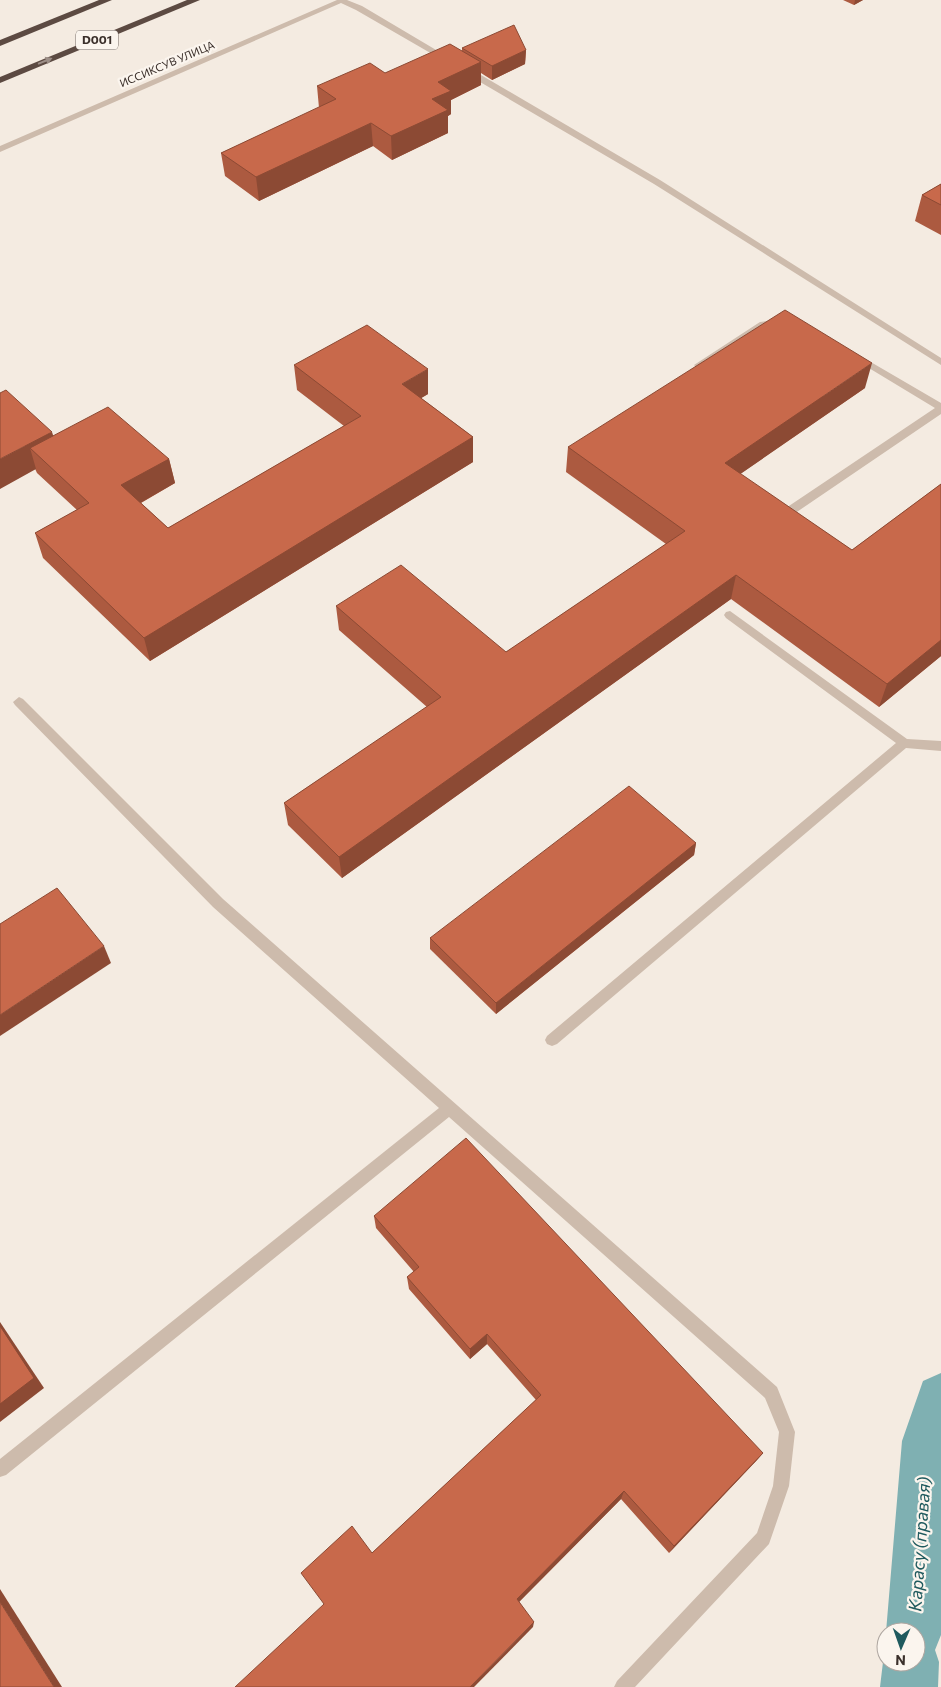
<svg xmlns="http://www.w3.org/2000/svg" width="941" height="1687" font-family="Commissioner,sans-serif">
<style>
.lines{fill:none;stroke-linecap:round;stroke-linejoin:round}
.canal{fill:#7fb0b2;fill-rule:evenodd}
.minor{fill:#cdbbac;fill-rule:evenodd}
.highway{fill:#5c4a42;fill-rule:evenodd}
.wall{fill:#ac5a40}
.shaded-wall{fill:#8c4a34}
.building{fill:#c8694b;stroke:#8c4a34}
.oneway{fill:#9c8e87}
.labels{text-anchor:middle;stroke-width:4.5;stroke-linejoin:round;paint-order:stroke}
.far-street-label{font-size:11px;fill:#3b302b;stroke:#fbf5ee}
.shield{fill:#fbf5ee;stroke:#756b66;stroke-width:1}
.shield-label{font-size:12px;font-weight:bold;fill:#3b302b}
.near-water-label{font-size:18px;font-style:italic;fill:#1f5a5e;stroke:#fbf5ee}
</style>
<rect width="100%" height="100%" fill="#f4ebe1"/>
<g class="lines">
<!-- canal -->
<path class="canal" d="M941,1373v262l-6,15 4,12 -1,25h-58l3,-25 3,-8v8h30v-30h-30l16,-191 21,-60z"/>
<!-- minor -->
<g class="minor">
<path d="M337,0h10l15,6 91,54 -7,2 -90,-52 -15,-7 -341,149v-6z"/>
<path d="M463,68h6l191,112 281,178v7l-287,-181 -191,-112z"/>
<path d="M780,319l5,3 -2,2 -18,3 -63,40h-6l-2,-2 66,-43z"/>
<path d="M857,354l84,49v11l-156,106h-8l-1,-3 1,-3 158,-106 -81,-49v-4z"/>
<path d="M730,611l177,128 34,2v10l-35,-3 -349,296 -5,2 -5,-2 -2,-4 2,-4 349,-293 -170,-125 -2,-3 2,-3z"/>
<path d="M19,697l4,2 200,200 554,488 18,45 -6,54 -20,58 -134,143h-21l3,-6 140,-148 16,-47 6,-54 -14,-34 -316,-281 -443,358 -6,2v-18l439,-351 -226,-201 -198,-202 -2,-3z"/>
</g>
<!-- highway -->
<g class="highway">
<path d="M99,0h13l-112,46v-6z"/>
<path d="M187,0h13l-200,83v-6z"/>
</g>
</g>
<!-- wall -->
<g class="wall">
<path d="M843,0h20l-9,5z"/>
<path d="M462,48l64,2 -1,14 -33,16 -11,-7v12l-30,15v14l-3,2v17l-56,27 -19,-14 -114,55 -34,-25 -4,-23 98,-45 -2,-22 68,-13 77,-22z"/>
<path d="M941,184v51l-26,-14 7,-26z"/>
<path d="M294,365l134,29 -7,4 52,39v25l-323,199 -107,-103 -8,-25 42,-23 -40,-37 -37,-80 53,43 116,23 6,24 -34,20 27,25 176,-102 -47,-36z"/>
<path d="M865,388l-125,86 112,76 89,-66v172l-62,51 -148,-108 -389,279 -54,-53 -4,-22 143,-96 -88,-77 -3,-24 170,46 160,-108 -100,-72 2,-25z"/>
<path d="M696,843l-2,12 -198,159 -66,-65v-11z"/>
<path d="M374,1216l389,237 -7,8 -87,92 -48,-54 -102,103 14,25 -209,-23 48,-51 164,-153 -49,-56 -17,15 -61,-70 -2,-12 7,-5 -38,-44z"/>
</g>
<!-- shaded-wall -->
<g class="shaded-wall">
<path d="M855,0h8l-9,5z"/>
<path d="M526,50l-1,14 -33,16v-14z"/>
<path d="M481,62v23l-30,15v14l-3,2v17l-56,27 -1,-24 41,-37 6,-17z"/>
<path d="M371,123l2,23 -114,55 -3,-24z"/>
<path d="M872,363l-7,25 -145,100 5,-25z"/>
<path d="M428,369v25l-25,15 -1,-25z"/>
<path d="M52,432l8,24 -30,-8 6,21 -36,20v-30z"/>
<path d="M473,437v25l-323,199 -6,-23z"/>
<path d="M169,459l6,24 -47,27 -7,-25z"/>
<path d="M736,575l-5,24 -389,279 -3,-21z"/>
<path d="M941,640v16l-62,51 8,-23z"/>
<path d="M696,843l-2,12 -198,159v-11z"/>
<path d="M104,946l7,17 -111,73v-21z"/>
<path d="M0,1322l44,66 -44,34z"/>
<path d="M487,1334v10l-17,15v-10z"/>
<path d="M763,1453l-7,8 -87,92 5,-7z"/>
<path d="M624,1491l-3,8 -105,106 1,-6z"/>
<path d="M0,1589l62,98h-8l-54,-85z"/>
<path d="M534,1622l-1,5 -59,60h-4z"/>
</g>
<!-- building -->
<g class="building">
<path d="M514,25l12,25 -34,16 -30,-18z"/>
<path d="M450,44l31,18 -43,20 13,9 -19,8 16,11 -57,26 -20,-13 -115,54 -35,-24 115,-54 -19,-13 53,-23 15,10z"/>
<path d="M941,184v21l-19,-10z"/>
<path d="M785,310l87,53 -147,100 127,87 89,-66v156l-54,44 -151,-109 -397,282 -55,-54 157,-106 -105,-91 65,-41 105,87 179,-121 -117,-84z"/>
<path d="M367,325l61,44 -26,15 71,53 -329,201 -109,-105 54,-30 -59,-55 78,-41 61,52 -48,26 47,43 193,-112 -67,-51z"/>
<path d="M6,390l46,42 -52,27v-66z"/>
<path d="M629,786l67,57 -200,160 -66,-65z"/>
<path d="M57,888l47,58 -104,69v-91z"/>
<path d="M466,1138l297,315 -89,93 -50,-55 -107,108 17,23 -64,65h-235l89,-83 -23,-31 51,-47 20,27 169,-158 -54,-61 -17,15 -63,-72 12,-10 -45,-51z"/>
<path d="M0,1326l34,52 -34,26z"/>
<path d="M0,1602l54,85h-54z"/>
</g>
<!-- one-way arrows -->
<defs><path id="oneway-solid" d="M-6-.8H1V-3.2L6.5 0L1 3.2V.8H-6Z" transform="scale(1.25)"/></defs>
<use class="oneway" href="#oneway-solid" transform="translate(45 61) rotate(-22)"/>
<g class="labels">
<!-- far-street labels -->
<g class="far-street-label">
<text transform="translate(167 64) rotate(-23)" y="4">ИССИКСУВ УЛИЦА</text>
</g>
<!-- shield labels -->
<rect class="shield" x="76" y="30.5" width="42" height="19" rx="4"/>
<g class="shield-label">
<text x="97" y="44">D001</text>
</g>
<!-- near-water labels -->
<g class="near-water-label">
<text transform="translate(920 1544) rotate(-86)" y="6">Карасу (правая)</text>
</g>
</g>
<!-- north arrow -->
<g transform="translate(901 1647) rotate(182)"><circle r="24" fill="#fbf5ee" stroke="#aea6a0"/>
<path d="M0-4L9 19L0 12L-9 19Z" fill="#1f5a5e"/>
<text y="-8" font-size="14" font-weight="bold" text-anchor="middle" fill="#3b302b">N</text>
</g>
</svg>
